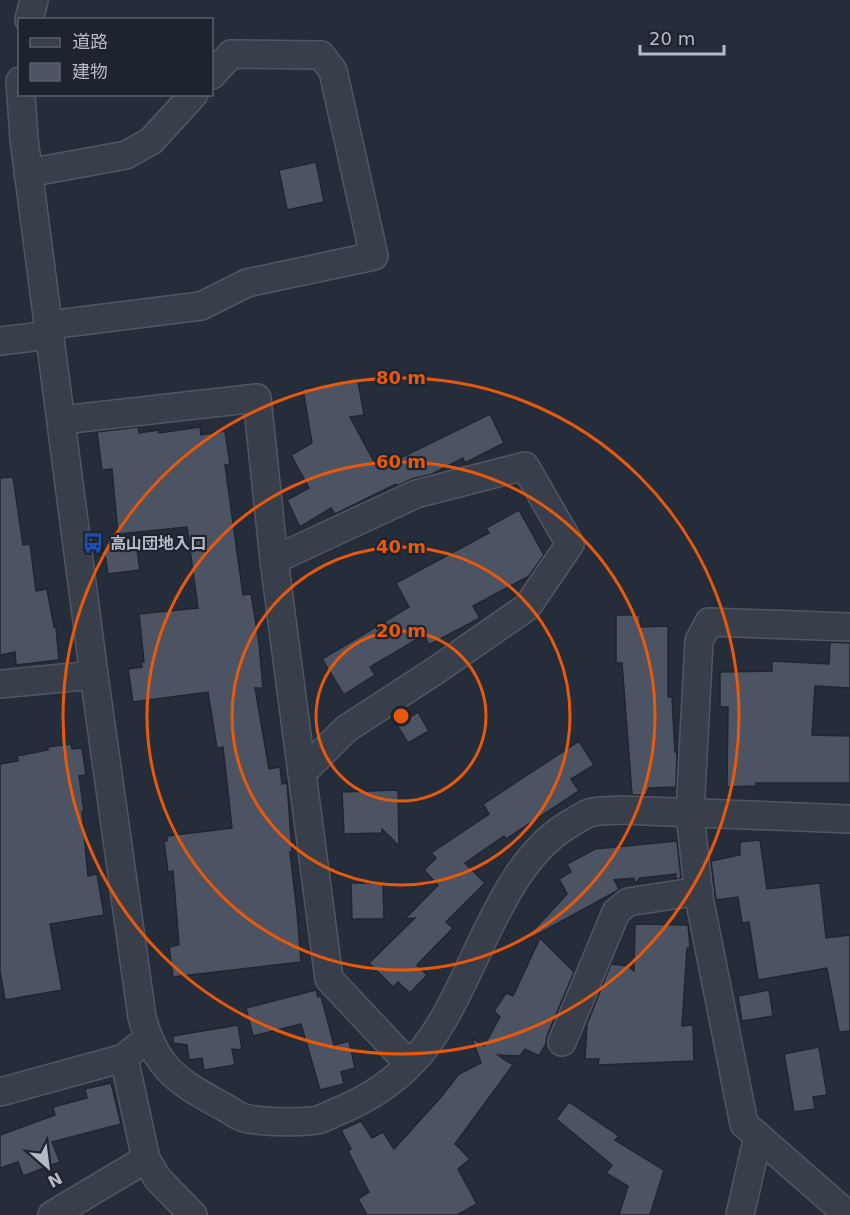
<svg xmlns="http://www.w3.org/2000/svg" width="850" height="1215" font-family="'DejaVu Sans','Noto Sans JP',sans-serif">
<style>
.building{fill:#4c5463;stroke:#202631;stroke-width:1.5}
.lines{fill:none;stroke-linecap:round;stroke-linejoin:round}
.minor-casing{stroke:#515762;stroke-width:30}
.minor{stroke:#393f4a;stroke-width:27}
.ring{fill:none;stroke:#e8590c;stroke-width:3}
.labels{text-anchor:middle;stroke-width:4.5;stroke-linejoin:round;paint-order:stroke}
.poi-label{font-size:16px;font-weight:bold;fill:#b5bac6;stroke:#1e242f;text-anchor:start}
.centre{fill:#e8590c;stroke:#1e242f;stroke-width:3}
.ring-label{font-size:18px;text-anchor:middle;font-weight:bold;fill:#e8590c;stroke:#1e242f;stroke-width:4.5;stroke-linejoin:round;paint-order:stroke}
</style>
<rect width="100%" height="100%" fill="#252c3a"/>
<!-- building -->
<g class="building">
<path d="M316,162l8,40 -37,8 -8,-40z"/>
<path d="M358,381l6,34 -14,2 28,52 112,-55 14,29 -39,20 -2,-5 -31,16 -20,5 -15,7 -1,-2 -61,30 -4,-6 -31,19 -13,-27 22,-12 -18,-33 21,-12 -9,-54z"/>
<path d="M138,427l1,6 20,-3v3l41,-6 1,8 24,-4 5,33 -5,1 18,130 8,-1 8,49 4,45h-8l14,81 11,-2 2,17 5,-1 5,69h-2l7,60 4,50 -128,15 -4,-30 10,-2 -6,-74 -5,1 -4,-31h3v-5l65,-8 -9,-81 -6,1 -9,-56 -75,10 -5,-33 14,-2 -1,-5h3l-5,-48 59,-6 -11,-81 -69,7 -6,-65 -10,1 -5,-38z"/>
<path d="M13,477l10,68 7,-1 6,47 11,-2 7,38h2l3,33 -43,5 -1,-13 -15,3v-177z"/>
<path d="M519,510l25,45 -15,21 -56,30 7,12 -51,27 -5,-10 -54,32 5,8 -31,20 -22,-36 87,-52 -13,-24 93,-50 -3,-5z"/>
<path d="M136,543l4,27 -32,4 -4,-26z"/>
<path d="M616,615h24v12l28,-1v71h4l3,55h2l-1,35 -27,1 -3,7h-14l-10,-132h-6z"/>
<path d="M830,642l20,1v45l-35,-2 -3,49 38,1v47h-94v3l-29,1 1,-80h-8v-35l52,-1v-10l57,3z"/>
<path d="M418,712l11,19 -21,12 -11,-18z"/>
<path d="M579,741l15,24 -23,14 8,12 -73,48 -2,-3 -39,27 20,20 -39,39 7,6 -36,37 10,10 -17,18 -12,-11 -5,5 -24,-24 46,-45 -10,1 33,-34 -14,-15 12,-12 -5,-5 58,-39 -6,-10z"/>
<path d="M71,744l1,5 10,-1 4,27 -7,1 5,35h-2l6,65 9,-2 7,41 -54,9 12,66 -57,10 -5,-29v-207l18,-3 -1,-5 31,-6v-3z"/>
<path d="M398,790l1,56 -17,-17v4l-38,1 -2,-42z"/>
<path d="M760,840l7,49 53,-6 6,55 24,-3v96l-11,1 -12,-64 -69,12 -9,-58 -7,1 -4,-26 -22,3 -5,-39 29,-6v-13z"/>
<path d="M677,841l4,37 -6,1 1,-5 -36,4 -5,6 -1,-6 -20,2 5,9 -4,3 -84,46 -2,-3 38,-41 -8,-15 12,-7 -4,-8 28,-15z"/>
<path d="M351,883h32l1,36h-32z"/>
<path d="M635,924l53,1 2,23h-3l-5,78 11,-1 1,36 -96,4 1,-6h-14l2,-35 24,-60 17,2 6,5z"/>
<path d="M540,938l34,34 -27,64 -1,8 -7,12 -14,-7 -5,7 -22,-1 15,10 -58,79 15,15 -12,10 19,35 -20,11h-90l-9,-16 11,-7 -21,-41 3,-2 -10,-19 20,-9 11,17 11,-6 11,17 47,-52 18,-23 22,-11 -9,-25 12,8 16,-29 -6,-6 12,-18 7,3z"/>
<path d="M316,990l2,7 3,-1 13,49 15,-4 6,27 -14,4 3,12 -24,6 -19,-66 -48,12 -7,-28z"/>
<path d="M769,990l4,26 -31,5 -4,-25z"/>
<path d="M238,1025l4,25 -10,-1 3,16 -31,5 -2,-12 -13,2 -2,-15 -14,-2v-7z"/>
<path d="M819,1047l8,48 -14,2 2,12 -21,3 -10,-58z"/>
<path d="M111,1083l10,41 -69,18 8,20 -37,14 -5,-14 -18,6v-33l55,-20 -2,-8 34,-9 -2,-9z"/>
<path d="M569,1102l50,34 -4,4 49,30 -14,45h-31l9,-29 -22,-13 6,-8 -56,-46z"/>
</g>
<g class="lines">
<!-- minor casing -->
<g class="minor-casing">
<g id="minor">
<path d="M29,20l5,-20"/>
<path d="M20,81l4,58 70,536 48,342c14,53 37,65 82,90 6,3 13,9 20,11 17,4 55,5 73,2 5,-1 11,-4 17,-7 33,-13 65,-34 88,-62 54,-67 74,-187 151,-229 5,-3 11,-7 16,-9 10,-3 22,-2 32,-3l229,9"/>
<path d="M28,173l98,-18 25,-14 43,-47"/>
<path d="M49,325l152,-19 46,-23 127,-27 -41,-185 -12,-16 -90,-1 -19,21"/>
<path d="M0,341l50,-6"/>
<path d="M62,420l195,-22 17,162 55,419 80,85"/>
<path d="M274,560l142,-66 109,-28 45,78 -43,63 -92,64 -89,58 -43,43"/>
<path d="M0,684l94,-9"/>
<path d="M562,1042l54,-130 12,-10 71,-11"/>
<path d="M124,1058l22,101 11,19 36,37"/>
<path d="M0,1092l124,-34 13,-11"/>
<path d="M52,1215l94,-56"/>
<path d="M740,1215l18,-79"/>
<path d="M848,1215l-104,-91 -45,-227 -9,-84 9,-172 10,-19 141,5"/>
</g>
</g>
<!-- minor -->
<use href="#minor" class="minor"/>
</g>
<!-- distance rings -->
<g class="ring">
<circle cx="401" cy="716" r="85"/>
<circle cx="401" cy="716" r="169"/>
<circle cx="401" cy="716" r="254"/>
<circle cx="401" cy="716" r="338"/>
</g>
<!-- icons -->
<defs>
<g id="bus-bare" transform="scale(1.62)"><path d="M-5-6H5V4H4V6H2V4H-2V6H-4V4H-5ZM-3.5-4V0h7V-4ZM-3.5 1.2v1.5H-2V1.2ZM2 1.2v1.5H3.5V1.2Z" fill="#1a4fb4" stroke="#1e242f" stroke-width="2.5" paint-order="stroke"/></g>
</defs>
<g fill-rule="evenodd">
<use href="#bus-bare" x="93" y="543"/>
</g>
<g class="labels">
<!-- poi labels -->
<g class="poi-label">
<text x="110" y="549">高山団地入口</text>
</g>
</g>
<circle cx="401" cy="716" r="9" class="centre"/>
<g class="ring-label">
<text x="401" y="384">80 m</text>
<text x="401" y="468">60 m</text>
<text x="401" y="553">40 m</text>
<text x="401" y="637">20 m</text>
</g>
<!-- legend -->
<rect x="18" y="18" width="195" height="78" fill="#1e242f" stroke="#5a606b" stroke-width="1.5"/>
<rect x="30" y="38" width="30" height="9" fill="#393f4a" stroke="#5a606b" stroke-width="1.5"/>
<text x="72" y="48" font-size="18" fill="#b5bac6">道路</text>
<rect x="30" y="63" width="30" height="18" fill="#4c5463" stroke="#5a606b" stroke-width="1.5"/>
<text x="72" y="78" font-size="18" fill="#b5bac6">建物</text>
<!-- north arrow -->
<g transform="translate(48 1167) rotate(152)" stroke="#1e242f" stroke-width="4.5" paint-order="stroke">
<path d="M0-4.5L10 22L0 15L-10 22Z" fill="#b5bac6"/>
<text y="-9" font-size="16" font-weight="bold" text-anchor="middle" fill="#b5bac6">N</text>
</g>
<!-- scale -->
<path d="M640 45v9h84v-9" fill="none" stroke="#b5bac6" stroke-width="3"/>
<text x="649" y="45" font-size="18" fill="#b5bac6" stroke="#1e242f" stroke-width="4.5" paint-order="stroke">20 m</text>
</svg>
